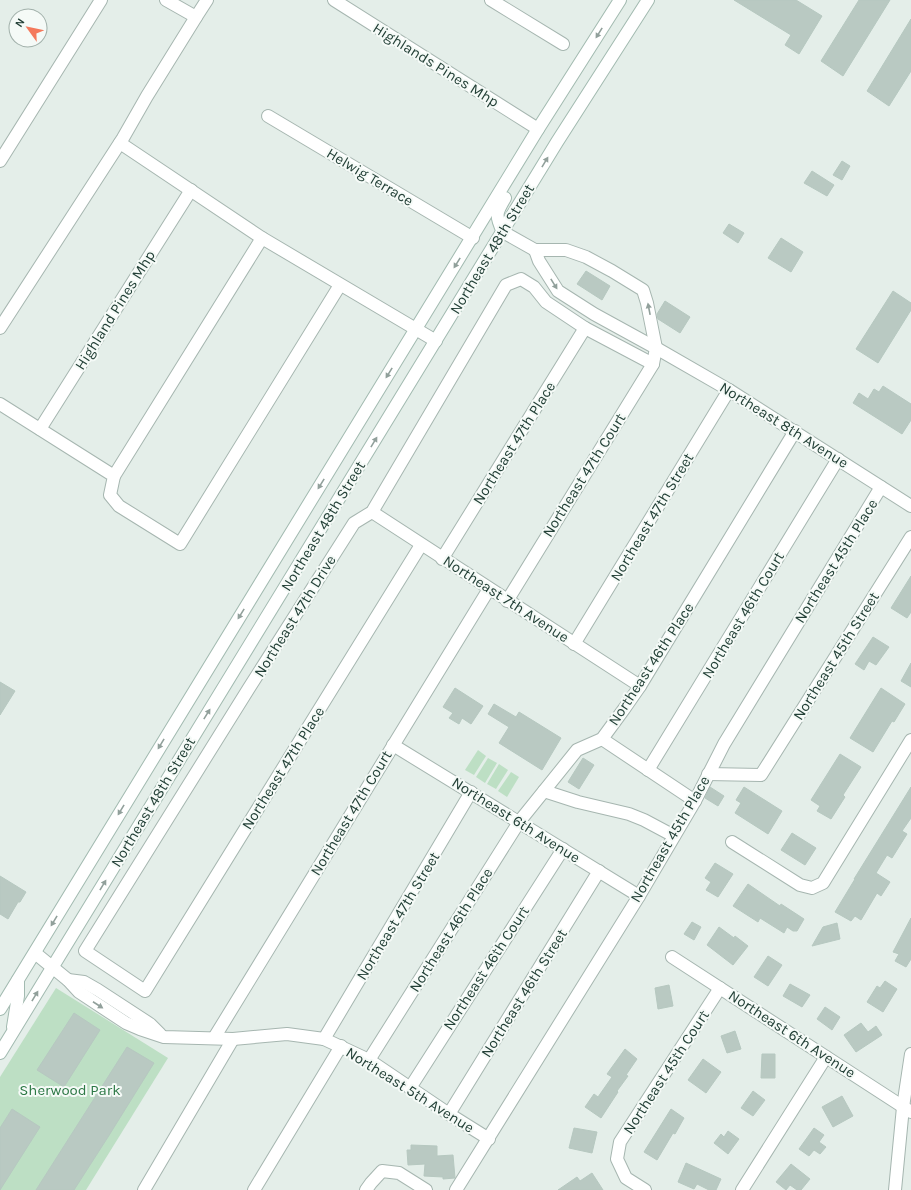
<svg xmlns="http://www.w3.org/2000/svg" width="911" height="1190" font-family="Karla,sans-serif">
<style>
.green{fill:#bddfc4}
.building{fill:#b9c9c2;stroke:#b6c8c0}
.lines{fill:none;stroke-linecap:round;stroke-linejoin:round}
.minor-casing{stroke:#a6b6b0;stroke-width:14}
.secondary-casing{stroke:#a2bab0;stroke-width:14}
.minor{stroke:#fff;stroke-width:12}
.secondary{stroke:#fff;stroke-width:12}
.oneway{fill:#91a09b}
.labels{text-anchor:middle;stroke-width:4;stroke-linejoin:round;paint-order:stroke}
.street-label{font-size:15px;fill:#234037;stroke:#f5faf7}
.park-label{font-size:15px;fill:#2c7845;stroke:#f5faf7}
</style>
<rect width="100%" height="100%" fill="#e4eee9"/>
<!-- green -->
<g class="green">
<path d="M478,750l8,6 -12,19 -9,-5z"/>
<path d="M488,758l9,5 -12,20 -9,-6z"/>
<path d="M499,764l9,6 -12,19 -9,-5z"/>
<path d="M511,772l8,5 -12,20 -9,-6z"/>
<path d="M56,988l112,70 -82,132h-86v-113z"/>
</g>
<!-- building -->
<g class="building">
<path d="M734,0h62l26,16 -23,38 -14,-9 6,-10z"/>
<path d="M859,0h31l-47,76 -22,-15z"/>
<path d="M911,19v52l-22,35 -22,-15z"/>
<path d="M842,161l8,5 -8,14 -9,-5z"/>
<path d="M812,171l22,14 -7,11 -23,-13z"/>
<path d="M729,224l15,9 -6,10 -15,-10z"/>
<path d="M781,238l22,14 -12,20 -23,-14z"/>
<path d="M586,271l24,15 -8,14 -25,-16z"/>
<path d="M893,291l18,12v7l-33,53 -22,-14z"/>
<path d="M665,301l25,16 -10,16 -22,-14 -1,-5z"/>
<path d="M883,386l28,18v16l-9,14 -49,-31 6,-10 9,6 6,-10 5,3z"/>
<path d="M911,576v36l-4,6 -16,-10z"/>
<path d="M873,637l16,10 -13,18 -7,-4 -5,9 -9,-6z"/>
<path d="M911,663v24l-10,-6z"/>
<path d="M0,682l15,9 -15,24z"/>
<path d="M455,688l28,18 -12,18 -9,-6 -3,6 -10,-6 4,-5 -10,-6z"/>
<path d="M881,688l24,16 -11,18 -2,-1 -19,31 -23,-14z"/>
<path d="M494,704l22,13 3,-5 42,26 -19,32 -43,-27 10,-16 -21,-13z"/>
<path d="M840,754l21,13 -18,28 2,2 -14,22 -14,-8 3,-5 -9,-6z"/>
<path d="M583,758l11,7 -15,24 -11,-7z"/>
<path d="M710,787l14,9 -6,10 -13,-8z"/>
<path d="M744,787l38,24 -14,23 -33,-21 6,-10 -5,-3z"/>
<path d="M911,787v31l-9,13 5,3 -15,24 -5,-3 -11,18 14,9 -9,14 -4,-3 -16,27 -6,-4 -4,5 -16,-9 20,-33h-1z"/>
<path d="M792,833l24,15 -11,17 -24,-15z"/>
<path d="M715,863l18,11 -15,23 -12,-7 5,-8 -6,-4z"/>
<path d="M0,876l26,16 -6,10h-2l-10,17 -8,-5z"/>
<path d="M748,884l32,22 1,-2 23,15 -7,12h-4l-6,-4 -3,6 -24,-15 -2,4 -25,-16z"/>
<path d="M911,918v41l-5,8 -11,-6 4,-7 -6,-2z"/>
<path d="M692,922l9,5 -7,13 -10,-6z"/>
<path d="M837,923l3,16 -28,7 11,-19z"/>
<path d="M719,927l15,11 1,-2 13,10 -15,19 -26,-20z"/>
<path d="M768,956l14,9 -14,21 -14,-9z"/>
<path d="M885,981l12,8 -14,23 -16,-10 10,-16 3,2z"/>
<path d="M790,984l20,11 -8,12 -19,-11z"/>
<path d="M669,985l4,21 -15,3 -3,-21z"/>
<path d="M825,1007l15,10 -8,13 -15,-11z"/>
<path d="M74,1013l26,17 -36,57 -27,-17z"/>
<path d="M861,1023l7,9 8,-6 6,9 -26,17 -12,-17z"/>
<path d="M735,1031l6,18 -14,4 -6,-17z"/>
<path d="M127,1047l27,16 -46,74 -34,53h-38z"/>
<path d="M625,1049l12,10 -11,16 2,1 -11,15 1,1 -17,26 -16,-11 9,-13 4,3 14,-20 -5,-3z"/>
<path d="M762,1054h13v24h-14z"/>
<path d="M703,1059l18,13 -15,21 -18,-13z"/>
<path d="M753,1091l12,9 -12,16 -12,-8z"/>
<path d="M842,1096l11,20 -20,11 -11,-20z"/>
<path d="M12,1109l28,18 -40,63v-62z"/>
<path d="M671,1109l13,9 -9,16 -2,-1 -16,27 -13,-8z"/>
<path d="M574,1128l23,4 -5,21 -23,-5z"/>
<path d="M814,1128l10,7 -5,7 7,5 -6,7 -6,-4 -5,6 -10,-7z"/>
<path d="M728,1131l11,8 -11,15 -14,-11 7,-9 3,3z"/>
<path d="M411,1145l26,1v10l16,-1 2,23 -12,1v-2l-19,-1 1,-12 -17,1 -1,-15h4z"/>
<path d="M686,1163l35,16 -5,11h-7l-12,-6 -3,5 -16,-7z"/>
<path d="M791,1164l19,15 -9,11h-4l-7,-5 -4,5 -10,-8z"/>
<path d="M592,1173l11,17h-45l19,-13 3,4z"/>
</g>
<g class="lines">
<!-- minor casing -->
<g class="minor-casing">
<g id="minor">
<path d="M166,0l30,17 11,-17"/>
<path d="M334,0l204,129"/>
<path d="M491,0l72,44"/>
<path d="M268,116l205,122"/>
<path d="M120,143l142,95 174,103"/>
<path d="M0,161l101,-161"/>
<path d="M503,232l32,18h31l20,7 26,14 31,19 4,13 9,45 -3,16 -146,237"/>
<path d="M535,250l4,11 19,30 36,23 62,34 73,42 182,116"/>
<path d="M0,328l123,-190 24,-42 49,-79"/>
<path d="M0,404l114,72 -4,19 9,11 61,38 160,-259"/>
<path d="M40,429l151,-239"/>
<path d="M114,476l148,-238"/>
<path d="M372,512l268,174"/>
<path d="M421,545l-276,446 -60,-40 164,-263 105,-165 18,-11 134,-227 15,-6 13,8 12,15 39,26 68,36"/>
<path d="M442,559l143,-231"/>
<path d="M574,644l155,-254"/>
<path d="M602,739l93,62"/>
<path d="M393,745l246,151"/>
<path d="M648,770l190,-311"/>
<path d="M708,774l53,1 150,-238"/>
<path d="M544,791l34,11 51,12 15,6 30,16"/>
<path d="M732,842l68,43 12,3 11,-5 88,-143"/>
<path d="M35,953l33,27 11,12 47,31 14,6 24,8 69,2 54,-5 37,5 45,21 80,54 40,25"/>
<path d="M672,957l239,155"/>
<path d="M68,980l16,2 14,8 52,34 10,10"/>
<path d="M214,1038l275,-449"/>
<path d="M324,1039l147,-247"/>
<path d="M369,1060l150,-238 58,-72 25,-11 22,-30 16,-23 155,-255"/>
<path d="M410,1088l153,-239"/>
<path d="M449,1114l150,-243"/>
<path d="M144,1190l89,-151"/>
<path d="M254,1190l87,-144"/>
<path d="M366,1190l5,-7 11,-12 17,2 27,17"/>
<path d="M456,1190l183,-294 56,-95 29,-57 157,-257"/>
<path d="M645,1190l-19,-12 -9,-19 3,-17 100,-154"/>
<path d="M742,1190l84,-133"/>
<path d="M895,1190l8,-83 8,-53"/>
</g>
</g>
<!-- secondary casing -->
<g class="secondary-casing">
<g id="secondary">
<path d="M503,232c-8,-17 -7,-19 2,-34"/>
<path d="M0,1009l538,-880 82,-129"/>
<path d="M13,1027l5,-31v-16"/>
<path d="M0,1053l557,-911 91,-142"/>
</g>
</g>
<!-- minor -->
<use href="#minor" class="minor"/>
<!-- secondary -->
<use href="#secondary" class="secondary"/>
</g>
<!-- one-way arrows -->
<defs><path id="oneway-solid" d="M-6-.8H1V-3.2L6.5 0L1 3.2V.8H-6Z"/></defs>
<g class="oneway">
<use href="#oneway-solid" transform="translate(599 33) rotate(122)"/>
<use href="#oneway-solid" transform="translate(545 162) rotate(-59)"/>
<use href="#oneway-solid" transform="translate(457 263) rotate(122)"/>
<use href="#oneway-solid" transform="translate(554 284) rotate(58)"/>
<use href="#oneway-solid" transform="translate(649 309) rotate(-101)"/>
<use href="#oneway-solid" transform="translate(389 373) rotate(122)"/>
<use href="#oneway-solid" transform="translate(374 442) rotate(-59)"/>
<use href="#oneway-solid" transform="translate(321 484) rotate(122)"/>
<use href="#oneway-solid" transform="translate(241 614) rotate(122)"/>
<use href="#oneway-solid" transform="translate(207 714) rotate(-58)"/>
<use href="#oneway-solid" transform="translate(161 744) rotate(121)"/>
<use href="#oneway-solid" transform="translate(121 810) rotate(121)"/>
<use href="#oneway-solid" transform="translate(103 885) rotate(-59)"/>
<use href="#oneway-solid" transform="translate(54 921) rotate(121)"/>
<use href="#oneway-solid" transform="translate(35 996) rotate(-59)"/>
<use href="#oneway-solid" transform="translate(98 1005) rotate(33)"/>
</g>
<g class="labels">
<!-- street labels -->
<g class="street-label">
<text transform="translate(436 65) rotate(32)" y="5">Highlands Pines Mhp</text>
<text transform="translate(370 177) rotate(31)" y="5">Helwig Terrace</text>
<text transform="translate(492 249) rotate(-59)" y="5">Northeast 48th Street</text>
<text transform="translate(115 310) rotate(-58)" y="5">Highland Pines Mhp</text>
<text transform="translate(784 425) rotate(32)" y="5">Northeast 8th Avenue</text>
<text transform="translate(514 443) rotate(-58)" y="5">Northeast 47th Place</text>
<text transform="translate(584 475) rotate(-58)" y="5">Northeast 47th Court</text>
<text transform="translate(652 517) rotate(-59)" y="5">Northeast 47th Street</text>
<text transform="translate(323 526) rotate(-59)" y="5">Northeast 48th Street</text>
<text transform="translate(836 561) rotate(-58)" y="5">Northeast 45th Place</text>
<text transform="translate(506 599) rotate(33)" y="5">Northeast 7th Avenue</text>
<text transform="translate(743 615) rotate(-59)" y="5">Northeast 46th Court</text>
<text transform="translate(295 616) rotate(-58)" y="5">Northeast 47th Drive</text>
<text transform="translate(836 656) rotate(-58)" y="5">Northeast 45th Street</text>
<text transform="translate(651 664) rotate(-57)" y="5">Northeast 46th Place</text>
<text transform="translate(283 768) rotate(-58)" y="5">Northeast 47th Place</text>
<text transform="translate(153 802) rotate(-59)" y="5">Northeast 48th Street</text>
<text transform="translate(351 813) rotate(-59)" y="5">Northeast 47th Court</text>
<text transform="translate(516 820) rotate(32)" y="5">Northeast 6th Avenue</text>
<text transform="translate(670 839) rotate(-60)" y="5">Northeast 45th Place</text>
<text transform="translate(398 916) rotate(-59)" y="5">Northeast 47th Street</text>
<text transform="translate(451 930) rotate(-58)" y="5">Northeast 46th Place</text>
<text transform="translate(486 968) rotate(-57)" y="5">Northeast 46th Court</text>
<text transform="translate(524 993) rotate(-58)" y="5">Northeast 46th Street</text>
<text transform="translate(792 1034) rotate(33)" y="5">Northeast 6th Avenue</text>
<text transform="translate(666 1072) rotate(-57)" y="5">Northeast 45th Court</text>
<text transform="translate(410 1090) rotate(32)" y="5">Northeast 5th Avenue</text>
</g>
<!-- park labels -->
<g class="park-label">
<text x="70" y="1095">Sherwood Park</text>
</g>
</g>
<!-- north arrow -->
<g transform="translate(28 28) rotate(303)"><circle r="19" fill="#f5faf7" stroke="#a1b0aa"/>
<path d="M0-3L7 15L0 10L-7 15Z" fill="#f4795c"/>
<text y="-6" font-size="11" font-weight="bold" text-anchor="middle" fill="#234037">N</text>
</g>
</svg>
